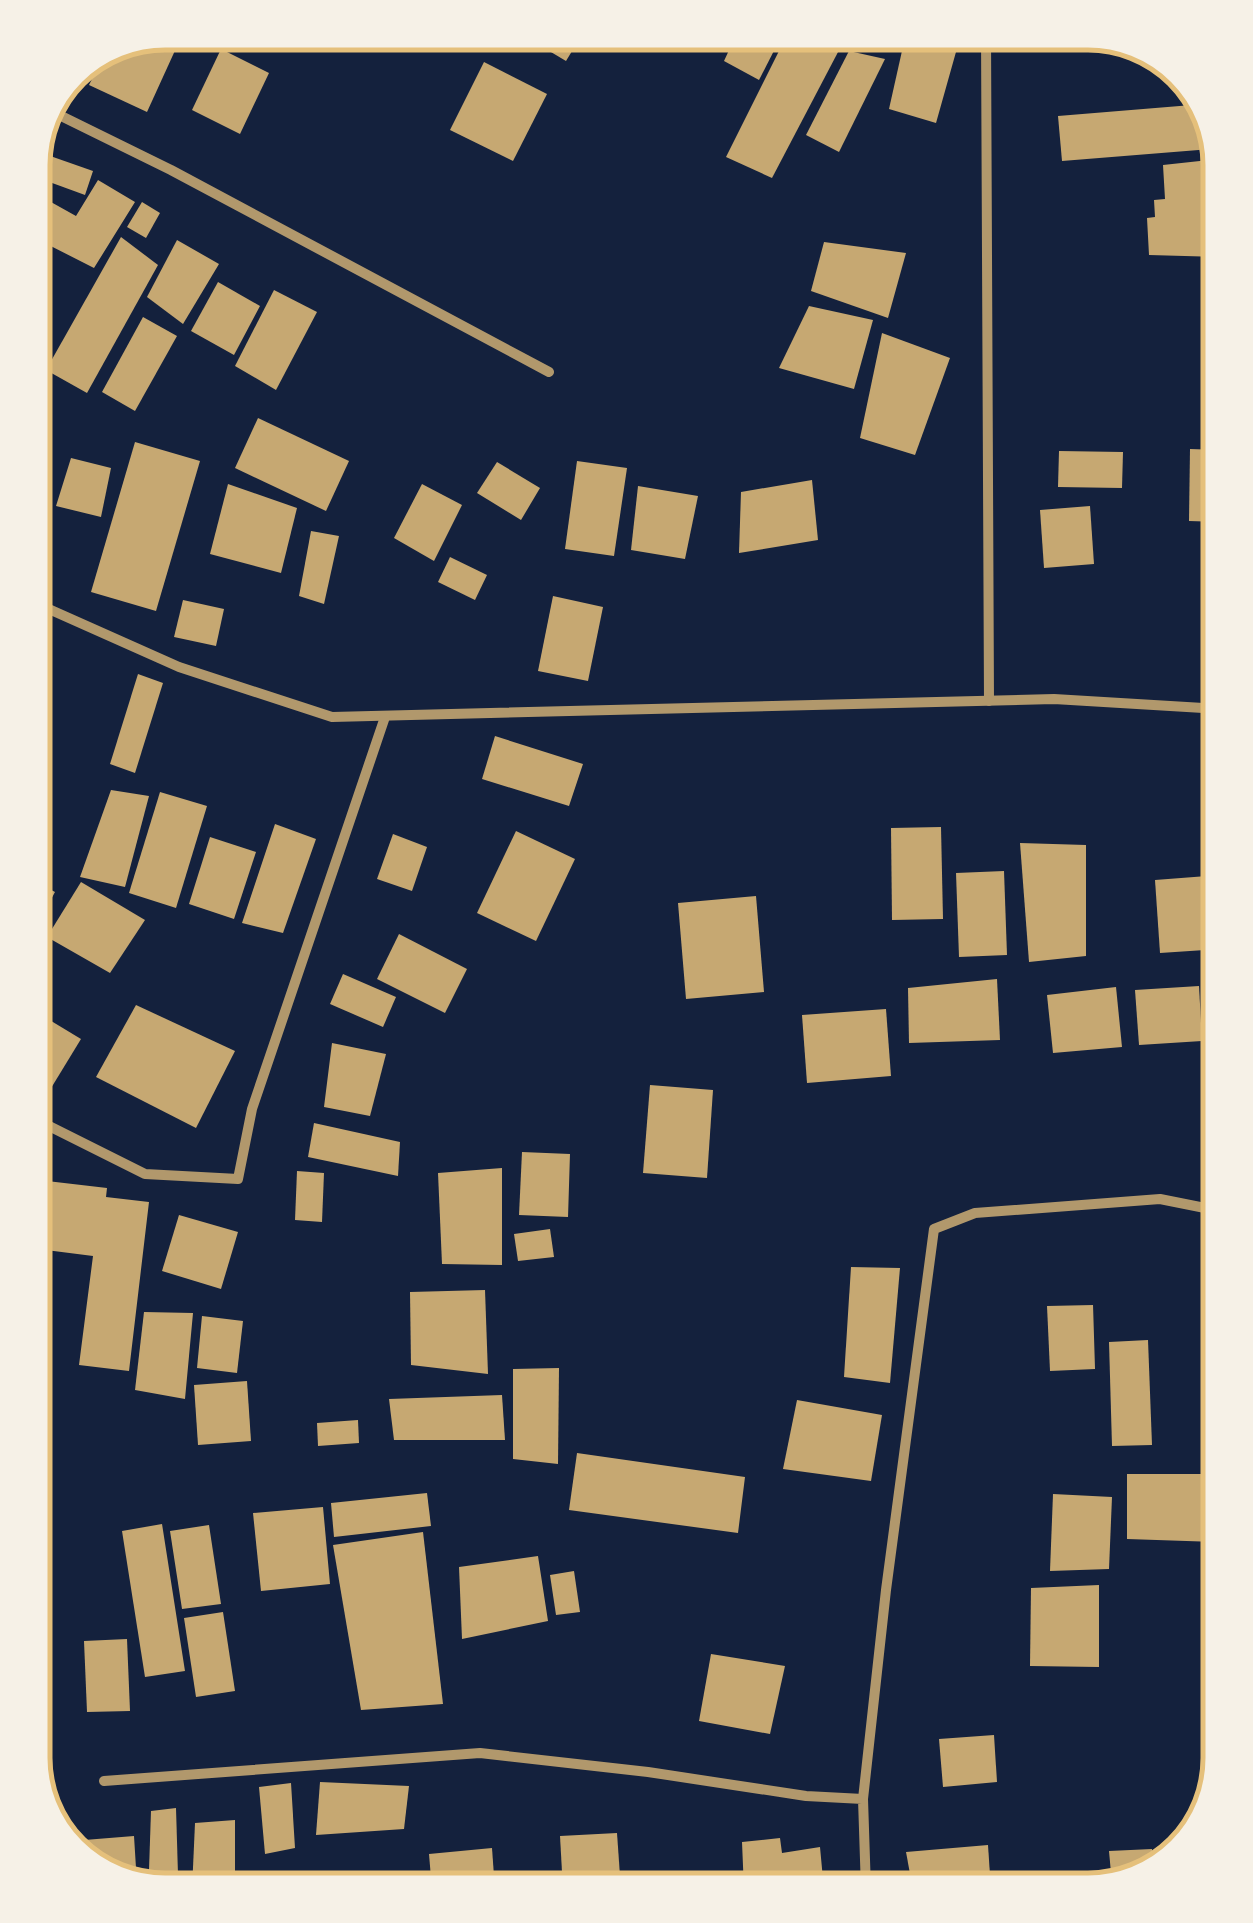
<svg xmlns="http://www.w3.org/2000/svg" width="1253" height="1923" font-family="Quicksand,sans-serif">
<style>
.building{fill:#c6a872}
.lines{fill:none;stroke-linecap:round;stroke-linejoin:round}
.minor{stroke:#b1986c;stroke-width:10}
.rim{fill:none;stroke:#e5c07b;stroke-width:5}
</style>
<rect width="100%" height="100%" fill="#14213d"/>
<!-- building -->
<g class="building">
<path d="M165,32l18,1 -36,79 -58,-27 13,-26z"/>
<path d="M519,33h64l-17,28z"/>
<path d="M737,33h46l-24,47 -35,-19z"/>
<path d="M788,33h60l-76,145 -46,-21z"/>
<path d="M906,33l50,19 -20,71 -47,-14z"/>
<path d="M221,49l48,24 -29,61 -48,-24z"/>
<path d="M849,51l36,8 -46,93 -33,-17z"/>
<path d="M484,62l63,32 -34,67 -63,-31z"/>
<path d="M1204,104l7,45 -149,12 -4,-45z"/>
<path d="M36,151l57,20 -8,24 -52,-19z"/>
<path d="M1209,160v49l11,4v44l-71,-2 -2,-37 8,-1 -1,-17 11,-1 -2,-34z"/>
<path d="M98,180l37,22 -41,66 -61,-31v-45l43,24z"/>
<path d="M142,202l18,11 -14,25 -19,-11z"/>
<path d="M121,237l37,28 -71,128 -41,-23z"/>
<path d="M177,240l42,24 -36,60 -36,-27z"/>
<path d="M824,242l82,11 -18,65 -77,-27z"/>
<path d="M218,282l42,24 -26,49 -43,-24z"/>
<path d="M274,290l43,22 -41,78 -41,-24z"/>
<path d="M809,306l64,14 -19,69 -75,-21z"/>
<path d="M143,317l34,19 -42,75 -33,-19z"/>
<path d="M882,333l68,25 -35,97 -55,-17z"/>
<path d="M258,418l91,43 -23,50 -91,-43z"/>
<path d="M135,442l65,19 -44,150 -65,-19z"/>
<path d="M1190,449l30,1v72l-31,-1z"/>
<path d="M1059,451l64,1 -1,36 -64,-1z"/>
<path d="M71,458l40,10 -10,49 -45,-11z"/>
<path d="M577,461l50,7 -13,88 -49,-7z"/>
<path d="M497,462l43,26 -19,32 -44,-27z"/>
<path d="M812,480l6,60 -79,13 2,-61z"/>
<path d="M228,484l69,24 -16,65 -71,-19z"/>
<path d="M422,484l40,21 -28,56 -40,-23z"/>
<path d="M638,486l60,10 -13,63 -54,-9z"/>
<path d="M1090,506l4,58 -50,4 -4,-58z"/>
<path d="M311,531l28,5 -15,68 -25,-8z"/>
<path d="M450,557l37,18 -12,25 -37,-18z"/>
<path d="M553,596l50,11 -15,74 -50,-10z"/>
<path d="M183,600l41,9 -8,37 -42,-9z"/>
<path d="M138,674l25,9 -28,90 -25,-9z"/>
<path d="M495,736l88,28 -14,42 -87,-27z"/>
<path d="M33,769l14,6 -14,40z"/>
<path d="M111,790l38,6 -24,91 -45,-10z"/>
<path d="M160,792l47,14 -31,102 -47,-15z"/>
<path d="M275,824l41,15 -33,94 -41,-10z"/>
<path d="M941,827l2,92 -51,1 -1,-92z"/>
<path d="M516,831l59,28 -39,82 -59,-28z"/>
<path d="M393,834l34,13 -15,44 -35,-12z"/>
<path d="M210,837l46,15 -22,67 -45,-15z"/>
<path d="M1020,843l66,2v111l-57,6z"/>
<path d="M1004,871l3,84 -48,2 -3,-84z"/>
<path d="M1220,875v74l-60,4 -5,-73z"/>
<path d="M33,880l22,12 -22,41z"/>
<path d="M81,882l64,38 -35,53 -63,-36z"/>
<path d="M756,896l8,96 -78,7 -8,-96z"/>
<path d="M399,934l68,35 -22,44 -68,-34z"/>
<path d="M343,974l53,23 -13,30 -53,-23z"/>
<path d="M997,979l3,61 -91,3 -1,-55z"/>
<path d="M1199,986l3,55 -63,4 -4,-55z"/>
<path d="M1116,987l6,60 -69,6 -6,-58z"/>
<path d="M136,1005l99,46 -39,77 -100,-51z"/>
<path d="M886,1009l5,67 -84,7 -5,-68z"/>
<path d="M33,1010l48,29 -36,59 -12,-4z"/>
<path d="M332,1043l54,11 -16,62 -46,-9z"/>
<path d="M650,1085l63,5 -6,88 -64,-5z"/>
<path d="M314,1123l86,19 -2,34 -90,-19z"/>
<path d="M522,1152l48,2 -2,63 -49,-2z"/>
<path d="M502,1168v97l-60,-1 -4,-91z"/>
<path d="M297,1171l27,2 -2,49 -27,-2z"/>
<path d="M47,1181l60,7 -1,9 43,5 -20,169 -50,-6 14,-109 -55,-7z"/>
<path d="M179,1215l59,17 -17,57 -59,-18z"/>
<path d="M550,1229l4,28 -36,4 -4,-27z"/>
<path d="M851,1267l49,1 -10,115 -46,-6z"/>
<path d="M485,1290l3,84 -77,-9 -1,-73z"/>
<path d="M1093,1305l2,64 -45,2 -3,-65z"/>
<path d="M144,1312l49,1 -8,86 -50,-9z"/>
<path d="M202,1316l41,5 -6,52 -40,-5z"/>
<path d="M1148,1340l4,105 -40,1 -3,-104z"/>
<path d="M559,1368l-1,96 -45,-5v-90z"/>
<path d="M247,1381l4,60 -53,4 -4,-60z"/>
<path d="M502,1395l3,45h-111l-5,-41z"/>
<path d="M797,1400l85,15 -11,66 -88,-12z"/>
<path d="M358,1420l1,23 -41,3 -1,-23z"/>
<path d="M577,1453l168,24 -7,56 -169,-23z"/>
<path d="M1127,1474h92l-3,68 -89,-3z"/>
<path d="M427,1493l4,33 -97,11 -3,-34z"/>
<path d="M1053,1494l59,3 -3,72 -59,2z"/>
<path d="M323,1507l7,77 -69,7 -8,-78z"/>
<path d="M162,1524l23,147 -40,6 -23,-146z"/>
<path d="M209,1525l12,79 -39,5 -12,-78z"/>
<path d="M423,1532l20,172 -82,6 -28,-165z"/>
<path d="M538,1556l10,65 -86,18 -3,-72z"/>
<path d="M574,1571l6,41 -24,3 -6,-40z"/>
<path d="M1099,1585v82l-69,-1 1,-78z"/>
<path d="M223,1612l12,79 -39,6 -12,-79z"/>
<path d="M127,1639l3,72 -43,1 -3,-71z"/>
<path d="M711,1654l74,12 -15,68 -71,-13z"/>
<path d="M994,1735l3,47 -54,5 -4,-48z"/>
<path d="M320,1782l89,4 -5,43 -88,6z"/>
<path d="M291,1783l4,65 -30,6 -6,-67z"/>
<path d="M176,1808l2,67 -29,-5 2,-59z"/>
<path d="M235,1820v70h-43l3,-67z"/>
<path d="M617,1833l4,57h-58l-3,-54z"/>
<path d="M134,1836l3,48 -39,-12 -25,-26 -1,-5z"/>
<path d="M780,1838l2,15 38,-6 4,43h-80l-2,-48z"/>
<path d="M988,1845l3,45h-78l-7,-38z"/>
<path d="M492,1848l3,42h-63l-3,-36z"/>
<path d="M1152,1849l1,24 -41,11 -3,-33z"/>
</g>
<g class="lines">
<!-- minor -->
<g class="minor">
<path d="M986,33l3,668"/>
<path d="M53,112l118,58 378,202"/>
<path d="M33,602l146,65 153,50 722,-18 166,10"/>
<path d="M33,1118l112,56 93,5 14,-70 133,-392"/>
<path d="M104,1781l376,-28 168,19 158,24 57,3 3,91"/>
<path d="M863,1799l23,-209 48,-361 41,-16 185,-14 60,12"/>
</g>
</g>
<!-- crop -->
<path d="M0 0H1253V1923H0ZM165 50H1088A115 115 0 0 1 1203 165V1758A115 115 0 0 1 1088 1873H165A115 115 0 0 1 50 1758V165A115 115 0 0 1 165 50Z" fill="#f6f1e7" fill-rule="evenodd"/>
<path class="rim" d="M165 50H1088A115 115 0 0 1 1203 165V1758A115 115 0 0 1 1088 1873H165A115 115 0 0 1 50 1758V165A115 115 0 0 1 165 50Z"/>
</svg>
